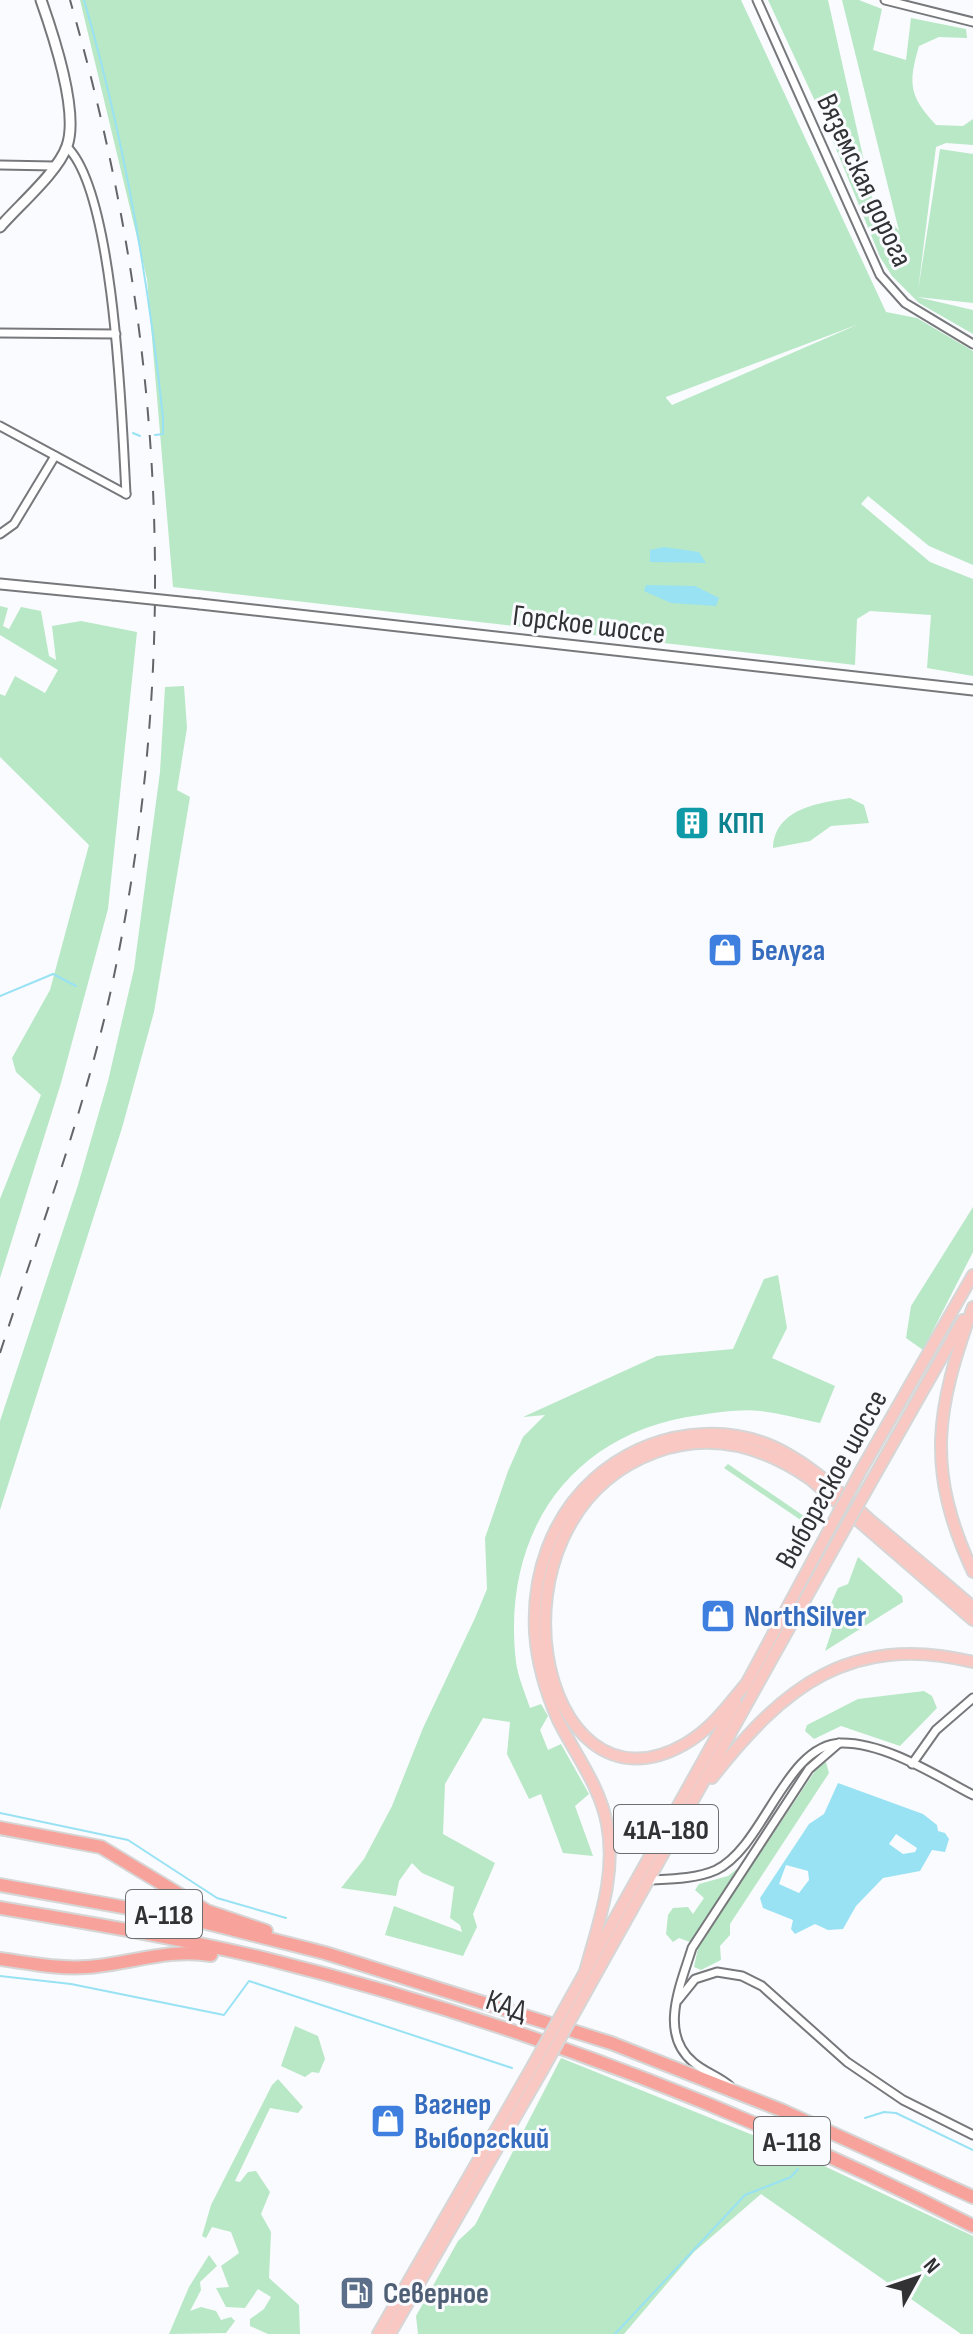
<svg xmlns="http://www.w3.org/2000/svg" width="973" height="2334" font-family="'Sofia Sans Condensed',sans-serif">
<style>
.green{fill:#b8e8c6;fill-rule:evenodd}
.water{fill:#98e2f4;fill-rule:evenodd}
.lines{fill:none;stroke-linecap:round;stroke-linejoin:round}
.stream{stroke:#98e2f4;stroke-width:2}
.street-casing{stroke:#77787b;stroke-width:11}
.secondary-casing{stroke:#77787b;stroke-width:13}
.primary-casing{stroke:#d6d6d6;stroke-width:14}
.highway-casing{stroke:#d6d6d6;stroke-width:16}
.street{stroke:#fff;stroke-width:7}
.secondary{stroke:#fff;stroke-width:9}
.primary{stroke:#fac8c3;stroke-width:10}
.highway{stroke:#f7a39b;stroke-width:12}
.rail{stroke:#646567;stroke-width:2;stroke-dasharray:14 14;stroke-linecap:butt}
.secondary-bridge-casing{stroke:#77787b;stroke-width:13;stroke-linecap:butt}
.primary-bridge-casing{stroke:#d6d6d6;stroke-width:14;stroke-linecap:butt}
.secondary-bridge{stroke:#fff;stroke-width:9}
.primary-bridge{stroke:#fac8c3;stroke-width:10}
.labels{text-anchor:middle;stroke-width:6;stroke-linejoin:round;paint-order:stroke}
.shield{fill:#fafbff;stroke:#6e6e71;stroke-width:2}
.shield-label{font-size:28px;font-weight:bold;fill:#323234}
.street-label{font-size:30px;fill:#323234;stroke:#fafbff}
.culture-label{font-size:30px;font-weight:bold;fill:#0d838f;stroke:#fafbff;text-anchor:start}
.shop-label{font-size:30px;font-weight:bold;fill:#366cbe;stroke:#fafbff;text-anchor:start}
.service-label{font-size:30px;font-weight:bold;fill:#4e5e75;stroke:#fafbff;text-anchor:start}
</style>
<rect width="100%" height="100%" fill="#fafbff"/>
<!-- green -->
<g class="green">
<path d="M80,0h661l145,312 31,6 56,33v214l-44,-19 -61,-50 -7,8 69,58 43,17v97l-46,-8 4,-53 -61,-4 -13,8 -2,46 -682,-78 -26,-308zM859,324l-187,81 -6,-7v-1z"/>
<path d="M768,0h60l44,197 27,34 -57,-231h17l23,9 -9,41 33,10 5,-42 55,11 1,9 -28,-1 -20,9c-11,38 -10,50 17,79l27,1 10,-7v26l-27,-2 -10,4 -18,144 22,-142 33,5v149l-56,-6 56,13v24l-54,-31 -27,-27 -12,-19 -52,-128z"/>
<path d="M0,606l8,2 -5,18 6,3 12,-22 20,4 8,45 7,4 -4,-34 29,-5 56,11 -29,277 -47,174 -61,195v-79l41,-104 -25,-23 -4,-14 38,-68 39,-145 -89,-88v-63l5,2 10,-20 30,17 13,-23 -58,-35z"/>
<path d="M184,686l3,42 -10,62 13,7 -36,215 -32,116 -122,382v-89l78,-236 30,-104 26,-112 26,-197 5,-85z"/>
<path d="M850,798l14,7 5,18 -38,3 -21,15 -37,7c2,-39 44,-45 77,-50z"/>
<path d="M973,1207v45l-50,98 -17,-12 5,-32z"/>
<path d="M778,1275l9,53 -15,30 63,28 -15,37c-20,-4 -40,-10 -60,-12 -19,-2 -41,1 -60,4 -130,17 -199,119 -184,247 2,15 9,31 14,46l11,-4 7,12 -8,14 8,20 13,-6 28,50 -14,12 18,50 -30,-3 -22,-59 -12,5 -22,-45 3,-32 -27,-4 -38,66 -2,50 52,29 -22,51 4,13 -14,29 -78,-21 9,-29 68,26 -2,-7 -10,-7 4,-31 -32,-14 -10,-10 -13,18 -3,15 -55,-8 23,-29 28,-53 31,-78 52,-110 12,-29 -2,-51 23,-67 15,-34 22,-22 -22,2 134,-61 76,-7 31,-70z"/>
<path d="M728,1464l76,52 1,7 -81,-55z"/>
<path d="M858,1557l44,39 1,6 -78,49 7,-21 -8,-11 14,-31 10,-4z"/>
<path d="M924,1691l8,5 5,12 -37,38 -59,-20 -27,13 -9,-8 2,-6 51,-26z"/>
<path d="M826,1762l3,11 -99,151v11l-10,11 1,14 -20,10 -7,-3 4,-19 15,-24 104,-156z"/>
<path d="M742,1865l-52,77 -11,-4 -6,4 -7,-8 2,-19 5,-7 15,-1 5,7 11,-16 -9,-8 4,-6 29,-8z"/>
<path d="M295,2026l23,10 7,23 -6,14 -7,-1 -7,5 -24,-11z"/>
<path d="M561,2058l227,91 185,87v98h-12l-200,-140 -67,58 -70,82h-206l-2,-18 42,-75 17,-16z"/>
<path d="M278,2079l25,28 -5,6 -28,-5 -35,73 5,1 8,-10 8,-1 14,21 -9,22 10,18 -2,46 30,27 1,29h-32l-18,-8v-7l14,-10 7,-12 -13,-8 -13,19 -19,-1 -10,-19 13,-1 -8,-21 18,-13 -8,-21 -19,-5 -6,11 -4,-2 9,-31 61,-120z"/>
<path d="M209,2255l8,11 -17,16 1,8 -11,21 11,-4 15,4 5,9 10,-3 4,4 -9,12 -57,1 20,-47z"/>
</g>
<!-- water -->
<g class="water">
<path d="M664,547l35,5 7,11 -56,-1v-12z"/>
<path d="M646,585l49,1 24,12 -3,8 -45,-3 -27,-12z"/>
<path d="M838,1783l85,31 14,11 1,6 7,2 4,6 -4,13 -13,-2 -12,21 -37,7 -27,28 -13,23 -15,1 -13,-6 -20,10 -4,-5 2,-9 -30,-12 -3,-10 49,-74 15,-10zM896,1834l21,14 -2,4 -12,2 -14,-10zM786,1865l22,6 1,9 -10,13 -20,-9z"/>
</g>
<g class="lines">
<!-- stream -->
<g class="stream">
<path d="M84,0c40,137 64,276 79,418v16l-8,1"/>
<path d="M133,433l7,3"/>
<path d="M0,996l53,-22 23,12"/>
<path d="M0,1813l128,27 89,58 69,20"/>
<path d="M0,1976l71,8 153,31 25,-34 263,87"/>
<path d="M865,2118l19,-6 12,1 77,37"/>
<path d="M615,2334l130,-139 46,-18 7,-8"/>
</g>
<!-- street casing -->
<g class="street-casing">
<g id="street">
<path d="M757,0l123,275 25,28 68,41"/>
<path d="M885,0l88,22"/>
<path d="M67,147c48,46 55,275 59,347"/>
<path d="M0,165l54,1"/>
<path d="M0,333l116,1"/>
<path d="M0,426l126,68"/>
<path d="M0,534l14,-10 41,-68"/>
<path d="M912,1764l24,-34 37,-32"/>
<path d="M649,1880c21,-1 47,-1 67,-10 49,-24 69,-126 126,-127 44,0 93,32 131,52"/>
<path d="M678,2000l17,-21 22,-7 25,4 20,10 85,76 56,38 70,35"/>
<path d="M730,2086c-11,-10 -26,-14 -37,-24 -35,-29 -12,-78 -1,-114l117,-179 30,-26"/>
</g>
</g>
<!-- secondary casing -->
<g class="secondary-casing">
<g id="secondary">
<path d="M0,227c19,-22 58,-55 67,-81 12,-34 -14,-112 -26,-146"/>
<path d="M0,584l113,11"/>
<path d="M200,604l773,86"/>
</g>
</g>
<!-- primary casing -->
<g class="primary-casing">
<g id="primary">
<path d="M973,1307c-37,102 -48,162 0,265"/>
<path d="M860,1472l113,-197"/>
<path d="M871,1482l92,-162"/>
<path d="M745,1685c-18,22 -35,45 -60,59 -147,85 -210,-226 -29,-292 55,-20 108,-5 154,27l163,141"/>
<path d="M744,1688l86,-160"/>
<path d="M712,1778c71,-91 139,-146 261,-116"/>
<path d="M585,1972c13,-49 32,-96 22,-148 -7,-38 -32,-70 -49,-104 -12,-27 -21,-58 -23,-88 -3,-57 16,-114 59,-153 54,-48 134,-61 197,-23 29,17 55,42 80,65 34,28 68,57 102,86"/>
<path d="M571,1997l165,-295"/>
<path d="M581,2001l259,-464"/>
<path d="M378,2334l154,-267"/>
<path d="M390,2334l152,-263"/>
</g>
</g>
<!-- highway casing -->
<g class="highway-casing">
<g id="highway">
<path d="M0,1828l101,19 106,64 59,20"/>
<path d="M0,1885l195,35 130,33 286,90 170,67 192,87"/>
<path d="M0,1908c89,15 179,30 267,51 244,61 483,153 706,267"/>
<path d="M0,1959c29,4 57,10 87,8 42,-3 81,-19 124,-12"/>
</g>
</g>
<!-- street -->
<use href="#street" class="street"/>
<!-- secondary -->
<use href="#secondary" class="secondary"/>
<!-- primary -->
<use href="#primary" class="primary"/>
<!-- highway -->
<use href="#highway" class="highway"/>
<!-- rail -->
<path class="rail" d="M0,1353c42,-130 91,-259 117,-392 65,-326 45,-643 -47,-961"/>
<!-- secondary-bridge casing -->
<g class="secondary-bridge-casing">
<path id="secondary-bridge" d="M113,595l87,9"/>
</g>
<!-- primary-bridge casing -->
<g class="primary-bridge-casing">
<g id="primary-bridge">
<path d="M830,1528l30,-56"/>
<path d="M840,1537l31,-55"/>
<path d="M532,2067l39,-70"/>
<path d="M542,2071l39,-70"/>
</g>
</g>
<!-- secondary-bridge -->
<use href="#secondary-bridge" class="secondary-bridge"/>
<!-- primary-bridge -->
<use href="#primary-bridge" class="primary-bridge"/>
</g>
<!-- icons -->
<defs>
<g id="building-square" transform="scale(1.8)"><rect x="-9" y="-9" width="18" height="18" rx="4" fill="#0f9aa8" stroke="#fafbff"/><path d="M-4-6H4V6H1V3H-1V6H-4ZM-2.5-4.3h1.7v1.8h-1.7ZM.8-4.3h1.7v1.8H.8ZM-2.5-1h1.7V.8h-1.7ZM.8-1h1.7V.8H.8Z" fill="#fff"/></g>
<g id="shop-square" transform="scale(1.8)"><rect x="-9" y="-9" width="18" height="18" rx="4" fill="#3f7fe0" stroke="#fafbff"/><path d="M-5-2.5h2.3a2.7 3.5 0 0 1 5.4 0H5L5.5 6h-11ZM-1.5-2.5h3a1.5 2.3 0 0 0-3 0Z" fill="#fff"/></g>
<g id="fuel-square" transform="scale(1.8)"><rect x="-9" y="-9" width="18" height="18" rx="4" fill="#5c6f8a" stroke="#fafbff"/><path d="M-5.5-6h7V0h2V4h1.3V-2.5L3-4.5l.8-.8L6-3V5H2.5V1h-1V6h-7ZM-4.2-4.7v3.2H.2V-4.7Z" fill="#fff"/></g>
</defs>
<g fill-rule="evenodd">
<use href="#building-square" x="692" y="823"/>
<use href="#shop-square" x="725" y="950"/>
<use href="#shop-square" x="718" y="1616"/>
<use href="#shop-square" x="388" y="2121"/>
<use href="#fuel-square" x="357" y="2293"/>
</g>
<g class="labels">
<!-- shield labels -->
<g class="shield">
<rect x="614" y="1805" width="104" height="48" rx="6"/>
<rect x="126" y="1890" width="76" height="48" rx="6"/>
<rect x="754" y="2117" width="76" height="48" rx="6"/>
</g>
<g class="shield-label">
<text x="666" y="1839">41А-180</text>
<text x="164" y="1924">А-118</text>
<text x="792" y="2151">А-118</text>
</g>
<!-- street labels -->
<g class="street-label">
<text transform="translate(865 180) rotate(65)" y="10">Вяземская дорога</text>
<text transform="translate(589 624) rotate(7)" y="10">Горское шоссе</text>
<text transform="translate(831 1479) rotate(-61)" y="10">Выборгское шоссе</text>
<text transform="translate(507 2005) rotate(19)" y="10">КАД</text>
</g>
<!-- culture labels -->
<g class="culture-label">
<text x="718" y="833">КПП</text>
</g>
<!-- shop labels -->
<g class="shop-label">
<text x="751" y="960">Белуга</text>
<text x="744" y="1626">NorthSilver</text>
<text x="414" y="2114">Вагнер<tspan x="414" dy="34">Выборгский</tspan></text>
</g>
<!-- service labels -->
<g class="service-label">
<text x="383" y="2303">Северное</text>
</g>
</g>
<!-- north arrow -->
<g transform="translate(917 2278) rotate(50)" stroke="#fafbff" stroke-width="6" paint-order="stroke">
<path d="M0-6L14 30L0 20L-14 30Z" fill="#323234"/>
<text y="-12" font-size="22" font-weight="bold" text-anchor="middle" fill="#323234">N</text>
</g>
</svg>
